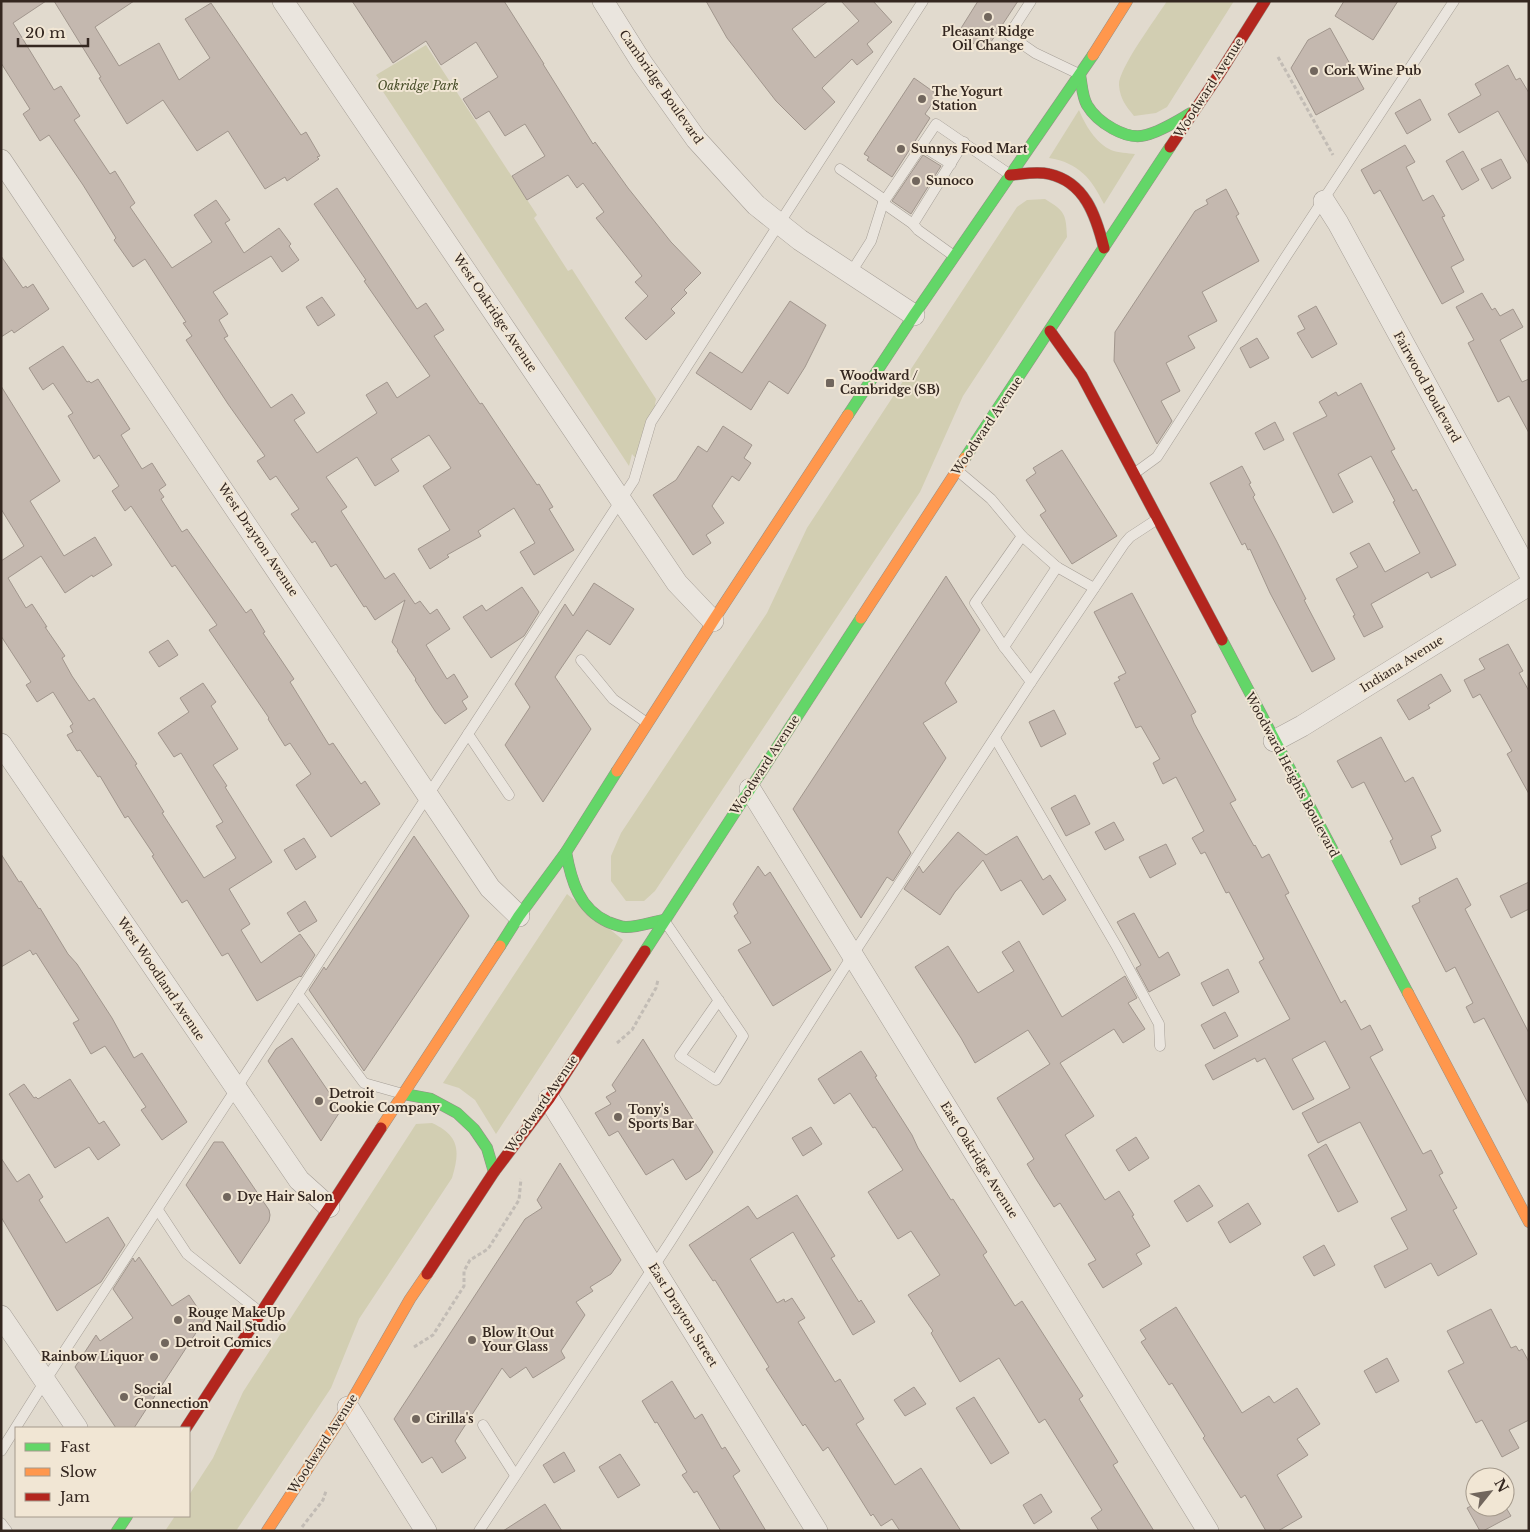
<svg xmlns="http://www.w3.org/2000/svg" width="1530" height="1532" font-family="'Libre Baskerville',serif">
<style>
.green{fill:#d2ceb2}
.building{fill:#c4b8af;stroke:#a1968d}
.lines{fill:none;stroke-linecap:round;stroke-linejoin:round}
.lane-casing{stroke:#a69f97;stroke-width:11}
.street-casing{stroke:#a69f97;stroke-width:22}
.fast-casing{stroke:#968f86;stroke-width:12}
.slow-casing{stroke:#968f86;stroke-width:12}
.jam-casing{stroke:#968f86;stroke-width:12}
.path{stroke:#c2bcb5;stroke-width:3;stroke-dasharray:4 2.5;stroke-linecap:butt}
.lane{stroke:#eae5de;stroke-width:10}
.street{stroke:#eae5de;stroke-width:21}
.fast{stroke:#63d668;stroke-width:11}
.slow{stroke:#ff974d;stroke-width:11}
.jam{stroke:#b3261e;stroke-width:11}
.poi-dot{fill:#71665d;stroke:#f1e6d4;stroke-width:2}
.labels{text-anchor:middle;stroke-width:4;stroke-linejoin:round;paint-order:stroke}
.poi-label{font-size:12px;font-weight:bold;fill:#342720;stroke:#f1e6d4;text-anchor:start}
.park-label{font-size:12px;font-style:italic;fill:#484e29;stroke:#f1e6d4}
.street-label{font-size:12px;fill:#342720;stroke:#f1e6d4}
</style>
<rect width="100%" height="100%" fill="#e1dace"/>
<!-- green -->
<g class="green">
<path d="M1167,1h67l-67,106 -11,6 -22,3c-8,-10 -14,-17 -15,-31 -1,-16 38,-68 48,-84z"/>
<path d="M426,45l111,170 -3,3 34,53 4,-2 84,130 -1,5 1,3 -3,3 -16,50 -5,-6 -3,12 -253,-385 3,-2 -3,-4z"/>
<path d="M1079,110c6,15 17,33 32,40 7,3 17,3 24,4l-31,50c-13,-26 -25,-41 -55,-46z"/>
<path d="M1045,199c20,12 21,15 22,38l-104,159 -43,96 -265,399 -11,10h-18l-15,-20v-25l10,-23 146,-220 40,-85 210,-321 10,-7z"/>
<path d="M567,894l56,46 -127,194 -21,-34 -16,-12 -16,-5z"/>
<path d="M432,1123c28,13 28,28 20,55l-93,141 -28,69 -95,143h-71l10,-15h14v-21l24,-37 30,-66 173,-268z"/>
</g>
<!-- building -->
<g class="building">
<path d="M1,1h45l-33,22 41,67 7,-4 19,30 -6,4 36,54 5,-3 20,32 -5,4 42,61 40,-26 -18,-27 22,-15 14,20 -5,3 19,30 35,-25 12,16 -2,2 10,14 -17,12 -11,-16 -58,36 15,22 -9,6 9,16 -4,2 47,70 21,-14 13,19 -11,7 23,33 60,-40 -11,-18 21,-13 10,16 33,-22 -66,-95 2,-1 -52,-76 23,-16 80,121 9,-6 18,27 -10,6 46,68 2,-1 55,82 2,-1 14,23 -4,2 25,41 -40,25 -14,-23 15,-9 -21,-35 -36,23 3,5 -34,19 2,2 -19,12 -12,-20 32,-19 -27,-44 28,-18 -22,-33 -38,24 8,12 -24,15 -18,-29 -31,20 21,30 -6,4 44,68 9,-6 21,31 5,-3 10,13 7,-5 13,20 -24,16 21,34 7,-5 14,23 -6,4 5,8 -22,15 -10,-13 -20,-31 1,-1 -19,-28 1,-1 -6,-8 13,-42 -30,20 -9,-14 -2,1 -28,-43 -5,3 -16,-26 -3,2 -21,-29 8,-5 -23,-33 -6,4 -13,-19 8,-5 -37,-52 -42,-64 6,-4 -9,-13 3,-1 -41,-63 -12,8 -19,-27 2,-2 -33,-53 -34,-50 -9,6 -17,-27 7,-5 -29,-46z"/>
<path d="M54,1h80l-39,26 24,39 40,-23 20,37 31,-22 -25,-39 26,-16 90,132 5,-3 14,24 -3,1 2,2 -32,22 -2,-4 -20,12 -37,-58 -31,20 -34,-51 -36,24 -28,-46 2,-1z"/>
<path d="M352,1h152l40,63h-1l50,80 2,-2 33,46 43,54 30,31 -17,17 3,3 -16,16 4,4 -29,27 -21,-22 23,-22 -13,-14 7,-6 -46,-58 8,-6 -21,-29 -6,5 -9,-13 -41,25 -15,-24 33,-20 -20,-32 -20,12 -16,-25 -13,8 -13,-20 35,-22 -22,-35 -35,23 -15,-24 -33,22z"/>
<path d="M706,1h122l-36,28 23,29 44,-37 -18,-20h32l19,21 -25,22 6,8 -16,13 -5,-6 -30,29 13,14 -30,28 -29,-29 -49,-63z"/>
<path d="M978,1h40l-33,50 -27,-18z"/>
<path d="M1344,1h54l-25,39 -38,-24z"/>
<path d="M1330,28l34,61 -48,26 -25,-47 17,-28z"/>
<path d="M1508,65l8,15 4,-2 9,15v72l-31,-54 -39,22 -11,-19 33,-19 -6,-11z"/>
<path d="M914,78l24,17 -13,19 5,4 -38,59 -25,-17 2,-3 -5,-3z"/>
<path d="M1420,99l11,21 -24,14 -12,-21z"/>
<path d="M1405,145l10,17 -9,5 17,34 10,-6 12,21 -3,1 22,43 -13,7 13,25 -22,12 -62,-114 -6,4 -13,-24z"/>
<path d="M1463,151l16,29 -17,10 -16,-29z"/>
<path d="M923,155l18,11 -30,48 -19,-13z"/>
<path d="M1501,159l10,19 -19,11 -11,-20z"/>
<path d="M1226,189l13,25 -3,2 23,45 -57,31 15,29 -29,15 7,12 -29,15 14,28 -19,10 11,20 -15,23 -43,-83 1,-29 80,-121 13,-7 -2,-4z"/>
<path d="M1,256l22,32 3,-2 1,2 6,-4 16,25 -35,24 -2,-3 -11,7z"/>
<path d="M1482,293l10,17 3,-2 5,8 13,-7 10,18 -23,13 22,42 7,-3v54l-20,-37 -11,6 -30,-59 6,-3 -18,-33z"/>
<path d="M322,297l13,18 -17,11 -12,-19z"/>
<path d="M790,301l36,24 -21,42 -17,27 -19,-13 -18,29 -55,-37 14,-21 32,21z"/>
<path d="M1316,306l21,38 -25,14 -15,-25 8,-4 -7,-13z"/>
<path d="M1257,338l12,20 -19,10 -10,-20z"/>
<path d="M63,346l24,36 2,-1 2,2 7,-4 32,50 -9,6 21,34 10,-6 14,22 -7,5 5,7 -3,2 21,33 5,-3 59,84 5,-4 14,23 -2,1 31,46 -4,3 39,63 4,-2 28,41 4,-3 15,23 -49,33 -35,-52 15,-11 -21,-31 -5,3 -17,-27 1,-1 -60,-88 8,-5 -42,-60 -3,2 -41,-61 -6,5 -13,-20 7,-5 -20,-31 -5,4 -26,-43 5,-3 -20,-30 -10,7 -14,-22z"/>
<path d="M1361,383l34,66 -4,2 22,40 3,-2 40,76 -25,13 -3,-6 -57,32 12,23 -19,10 -11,-21 2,-1 -19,-36 22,-12 -8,-14 19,-10 16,29 35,-19 -27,-51 2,-1 -24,-45 -33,18 15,28 -20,11 -40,-80 34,-17 -8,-14 17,-10 2,4z"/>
<path d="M1,386l59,95 -30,20 34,55 31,-19 17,28 -19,12 -1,-2 -27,18 -24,-37 -33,22 18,30 6,-4 15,23h-2l20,29 -3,2 10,18 17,25 5,-3 43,66 -2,1 29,47 -2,1 42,65 32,-20 -20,-32 7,-4 -42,-69 -7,4 -16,-24 31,-21 -9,-14 23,-15 13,19 -5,4 27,43 -25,16 14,21 -2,1 47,75 -43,27 21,35 -9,6 20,33 39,-29 15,21 -14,22 -1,-1 -43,25 -29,-48 -6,3 -35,-56 -5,3 -30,-47 2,-1 -26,-39 -3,2 -25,-42 -2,1 -18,-27 -3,1 -10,-16 6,-3 -3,-6 3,-2 -20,-32 -16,10 -11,-17 5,-3 -30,-46v-75l23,-15 -23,-37z"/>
<path d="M1275,422l9,18 -20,10 -9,-17z"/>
<path d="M723,426l29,19 -8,13 7,5 -12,18 -7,-5 -20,30 12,17 -18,12 5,8 -18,12 -40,-60 23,-15 22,-34 9,6z"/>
<path d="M1062,450l55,86 -45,28 -32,-49 6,-4 -20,-31 10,-7 -3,-5z"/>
<path d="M1242,466l9,17 -2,1 6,11 -2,2 23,43 30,59 -2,1 31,59 -23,13 -42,-79 -20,-44 -2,1 -3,-7 -3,2 -32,-62z"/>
<path d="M946,576l34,54 -35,53 12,19 -34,21 23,35 -48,74 13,21 -18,28 -6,-4 -26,41 -68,-109z"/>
<path d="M594,583l40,26 -24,36 -23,-15 -32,47 36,52 -48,73 -38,-57 25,-38 -15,-23 50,-80 8,12z"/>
<path d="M522,587l17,25 -15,24 -33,22 -28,-41 19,-12 4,6z"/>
<path d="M1132,593l64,119 -5,3 3,8 42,77 -6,3 24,43 1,-1 7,13 7,-4 20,39 -4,2 56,108 4,-3 16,30 9,-5 13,25 -13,7 53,97 8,-4 12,23 -4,2 18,33 -4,2 24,44 -39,22 -7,-13 -46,25 -11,-22 34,-17 -17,-31 16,-8 -47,-88 -42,21 -16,-30 48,-25 -25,-47 -33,18 22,40 -21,11 -28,-52 -8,4 -2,-4 -42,22 -8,-15 85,-46 -31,-57 5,-3 -35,-67 -3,1 -21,-41 -4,2 -9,-16 12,-7 -28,-54 -13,7 -10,-21 7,-4 -19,-33 -5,2 -22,-45 6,-3 -2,-3 8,-4 -32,-61z"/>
<path d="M168,640l10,15 -19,12 -10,-15z"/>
<path d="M1508,644l15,27 -4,2 10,18v103l-22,-40 5,-3 -32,-57 -7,4 -9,-18 21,-11 -6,-10z"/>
<path d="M1441,674l10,17 -23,14 2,3 -21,12 -12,-20z"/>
<path d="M1054,710l12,24 -25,13 -12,-25z"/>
<path d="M1381,737l24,45 8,-5 28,54 -10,5 5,12 -35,17 -11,-24 3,-2 -29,-57 -12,6 -15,-27z"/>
<path d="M1075,795l15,29 -24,12 -15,-28z"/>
<path d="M1114,822l10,18 -19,10 -10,-18z"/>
<path d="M958,832l28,23 31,-19 26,44 7,-5 16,25 -23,15 -22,-35 -20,11 -18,-31 -28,32 -15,23 -36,-26 15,-23 4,7z"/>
<path d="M414,836l55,80 -105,155 -55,-81 15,-23 2,3z"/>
<path d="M304,838l12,19 -20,13 -12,-20z"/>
<path d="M1166,844l10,20 -26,14 -11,-21z"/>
<path d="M1,854l18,28 2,-1 18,28 1,-1 28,46 9,10 35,54 22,40 8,-5 45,69 -25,18 -21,-30 5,-3 -41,-61 -14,8 -18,-31 6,-3 -43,-67 -3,2 -3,-5 -29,17z"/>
<path d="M758,866l7,10 5,-4 61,98 -58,36 -35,-56 13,-7 -17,-27 4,-3 -5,-9z"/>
<path d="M1457,878l14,27 -6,4 64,124v72l-45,-87 -10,5 -8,-16 7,-4 -18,-36 -9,5 -34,-66 8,-4 -1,-4z"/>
<path d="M1529,882v27l-18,9 -11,-22z"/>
<path d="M305,901l12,20 -18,11 -12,-19z"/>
<path d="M1134,913l25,45 9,-6 12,23 -31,17 -13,-24 5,-3 -24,-43z"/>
<path d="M1019,941l43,76 63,-41 12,22 -9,5 17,26 -22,14 -9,-14 -54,34 34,53 -29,19 40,65 14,-9 15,24 -2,1 18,30 -14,8 6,10 -39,24 -15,-24 8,-4 -36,-57 -6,4 -18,-28 -9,-15 7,-5 -37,-61 53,-34 -22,-34 -53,33 -14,-25 -46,-71 33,-21 30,47 36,-22 -12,-19z"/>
<path d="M1228,969l11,23 -26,14 -12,-23z"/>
<path d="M1225,1012l13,24 -24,13 -13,-24z"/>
<path d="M292,1038l49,72 -20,31 -53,-80 8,-12z"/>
<path d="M643,1039l70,113 -13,19 -14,9 -13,-21 -27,16 -28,-44 -9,5 -14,-23 16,-9 -5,-7 10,-6 -4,-6z"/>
<path d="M861,1051l16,25 -2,1 37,58 6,13 33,52 2,-1 34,53 -4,3 32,51 7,-5 61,95 -4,3 39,63 -5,3 41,66h-55l-8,-13 11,-8 -57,-91 -6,4 -40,-65 -39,24 -29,-49 2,-2 -25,-36 32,-20 -29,-44 -13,8 -30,-47 35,-22 -28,-43 -2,1 -23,-35 -16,11 -16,-25z"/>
<path d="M70,1079l29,45 5,-3 16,24 -22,15 -9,-13 -34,21 -46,-74 15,-10 10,14 2,-1 2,2z"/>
<path d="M811,1127l11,17 -19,12 -11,-18z"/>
<path d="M1136,1137l13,21 -20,13 -13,-21z"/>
<path d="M214,1142h9l46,68 1,5 -1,6 -29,43 -54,-79z"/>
<path d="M1326,1144l32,58 -20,10 -30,-57z"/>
<path d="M1,1158l16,24 12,-8 14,23 -4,3 27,43 42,-26 17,28 -24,37 -44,29 -56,-94z"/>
<path d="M560,1163l61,97 -10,14 -21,13 3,4 -17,11 9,13 -24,36 4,7 -32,20 -7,-11 -16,11 -8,-10 -47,73 11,17 -24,15 -10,-16 -10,6 -28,-44 131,-200 17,-11 -5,-8z"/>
<path d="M1199,1185l14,21 -26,16 -13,-21z"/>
<path d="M797,1195l38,61 -4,2 28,44 2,-2 14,22 -22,13 -60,-103 -43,27 27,44 7,-4 1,3 7,-4 13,20 -7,4 37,60 5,-3 24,40 -8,5 39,61 26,-17 40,63h-61l-8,-12 -11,7 -8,-12 -2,2 -43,-69 -5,4 -18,-27 -2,2 -37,-57 3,-2 -54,-87 -2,1 -24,-36 59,-39 9,13z"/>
<path d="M1248,1203l13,21 -31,19 -12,-21z"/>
<path d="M1324,1245l11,20 -21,11 -11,-19z"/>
<path d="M139,1257l33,49 17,-11 16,24 -71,109h-18l-41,-61 21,-32 4,6 33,-23 -20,-29 20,-31 2,4z"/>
<path d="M1176,1307l66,106 27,-17 5,7 23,-15 23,36 -23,15 11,16 -31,20 25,42 -24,14h-12l-21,-36 -4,3 -38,-60 2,-2 -33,-53 -3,2 -28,-43 5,-3 -6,-9z"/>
<path d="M1491,1309l20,39 5,-2 3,5 3,-2 7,13v58l-20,10 10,18 -17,9 -20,-37 -6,3 -28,-52 16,-8 -17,-32z"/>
<path d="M1387,1358l12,23 -23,12 -12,-22z"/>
<path d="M672,1381l23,38 7,-5 20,35 3,-2 15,24 -7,5 33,55h-45l-24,-40 -3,2 -12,-18 5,-3 -30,-50 -2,1 -13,-22z"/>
<path d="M914,1387l12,17 -21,12 -11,-16z"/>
<path d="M974,1397l35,56 -18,11 -35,-56z"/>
<path d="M564,1452l11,19 -21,12 -11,-18z"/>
<path d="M620,1454l20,31 -22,13 -19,-31z"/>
<path d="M1041,1494l11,18 -18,12 -11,-19z"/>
<path d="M545,1504l17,27h-59z"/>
<path d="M1475,1504v3h30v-1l6,10 -28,15h-3l-13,-23z"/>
</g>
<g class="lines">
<!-- lane casing -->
<g class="lane-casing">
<g id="lane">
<path d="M1031,1l-22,34 26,18 44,21"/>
<path d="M922,146l29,18"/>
<path d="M840,169l45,31"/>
<path d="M883,203l30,21"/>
<path d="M954,256l-36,-26 -5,-6 51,-82"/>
<path d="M850,274l21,-33 12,-38 53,-79 73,50"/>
<path d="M958,471l33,28 31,37 -47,67 29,44 27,35"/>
<path d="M1135,473l22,-16 128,-199 169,-257"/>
<path d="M1022,536l35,31 37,21"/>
<path d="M1004,647l53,-80"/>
<path d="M581,660l32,39 34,24"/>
<path d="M468,734l41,61"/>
<path d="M995,738l122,209 42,77 1,22"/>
<path d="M666,923l77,113 -27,44 -36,-24 39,-56"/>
<path d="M298,994l66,89 39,11"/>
<path d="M158,1210l29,44 73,58"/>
<path d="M483,1425l32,50"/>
<path d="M1,1451l44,-70 576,-881 13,-20 17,-58 272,-421"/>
<path d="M1,1523l6,8"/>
<path d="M479,1531l191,-289 182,-286 179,-274 93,-138 6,-7 26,-17"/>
</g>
</g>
<!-- street casing -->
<g class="street-casing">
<g id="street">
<path d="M283,1l394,582 36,38"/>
<path d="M603,1l39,62 54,76 60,66 44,35 114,75"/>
<path d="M1,160l489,728 29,28"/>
<path d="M1324,201l14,22 191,350"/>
<path d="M1274,741l28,-15 227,-141"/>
<path d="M1,744l298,436 30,27"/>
<path d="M750,789l458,742"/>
<path d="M549,1099l268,432"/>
<path d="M1,1316l76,112"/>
<path d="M348,1407l78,124"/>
</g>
</g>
<!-- fast casing -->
<g class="fast-casing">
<g id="fast">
<path d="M1080,75c2,10 2,21 7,30 10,17 39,36 59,30 16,-4 31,-14 45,-22"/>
<path d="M848,415l66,-100 179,-260"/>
<path d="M965,458l205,-311"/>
<path d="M1222,640l186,353"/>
<path d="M566,852c5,28 13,57 42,70 5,2 12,5 18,5 13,0 26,-5 38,-7"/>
<path d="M500,946l19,-30 47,-64 51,-81"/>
<path d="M645,951l216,-333"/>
<path d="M404,1094l27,5 26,14 17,16 13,19 7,24"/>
<path d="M117,1531l10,-15"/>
</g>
</g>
<!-- slow casing -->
<g class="slow-casing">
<g id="slow">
<path d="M1093,55l34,-54"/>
<path d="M861,618l104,-160"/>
<path d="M617,771l96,-150 135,-206"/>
<path d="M1408,993l121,229"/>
<path d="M381,1128l119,-182"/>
<path d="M267,1531l81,-124 62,-108 17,-25"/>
</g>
</g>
<!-- jam casing -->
<g class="jam-casing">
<g id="jam">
<path d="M1170,147l48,-71 47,-75"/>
<path d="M1010,175c13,-1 27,-4 39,-1 36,8 47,42 55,74"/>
<path d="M1050,331l32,45 140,264"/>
<path d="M427,1274l67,-102 55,-73 96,-148"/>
<path d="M186,1428l195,-300"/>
</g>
</g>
<!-- path -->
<g class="path">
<path d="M1278,57l55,98"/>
<path d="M617,1043l15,-13 24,-42 2,-8"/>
<path d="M414,1347l19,-12 31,-49v-15l6,-11 18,-11 31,-49 2,-21"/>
<path d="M302,1527l21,-27 3,-9"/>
</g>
<!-- lane -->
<use href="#lane" class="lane"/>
<!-- street -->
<use href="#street" class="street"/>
<!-- fast -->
<use href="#fast" class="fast"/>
<!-- slow -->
<use href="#slow" class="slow"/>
<!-- jam -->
<use href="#jam" class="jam"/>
</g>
<!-- markers -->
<g class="poi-dot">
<circle cx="988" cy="17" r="5"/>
<circle cx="1314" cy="71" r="5"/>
<circle cx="922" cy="99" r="5"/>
<circle cx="901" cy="149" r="5"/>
<circle cx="916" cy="181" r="5"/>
<rect x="825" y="378" width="10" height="10" rx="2.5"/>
<circle cx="319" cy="1101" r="5"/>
<circle cx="618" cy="1117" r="5"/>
<circle cx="227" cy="1197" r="5"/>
<circle cx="178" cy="1320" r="5"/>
<circle cx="472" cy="1340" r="5"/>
<circle cx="165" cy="1343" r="5"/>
<circle cx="154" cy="1357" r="5"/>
<circle cx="124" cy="1397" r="5"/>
<circle cx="416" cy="1419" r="5"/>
</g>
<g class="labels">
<!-- poi labels -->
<g class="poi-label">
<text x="988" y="36" text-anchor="middle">Pleasant Ridge<tspan x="988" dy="14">Oil Change</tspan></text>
<text x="1324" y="75">Cork Wine Pub</text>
<text x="932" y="96">The Yogurt<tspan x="932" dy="14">Station</tspan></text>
<text x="911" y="153">Sunnys Food Mart</text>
<text x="926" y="185">Sunoco</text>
<text x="840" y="380">Woodward /<tspan x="840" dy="14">Cambridge (SB)</tspan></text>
<text x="329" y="1098">Detroit<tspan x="329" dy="14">Cookie Company</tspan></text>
<text x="628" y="1114">Tony's<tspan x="628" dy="14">Sports Bar</tspan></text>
<text x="237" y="1201">Dye Hair Salon</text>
<text x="188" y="1317">Rouge MakeUp<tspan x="188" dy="14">and Nail Studio</tspan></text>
<text x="482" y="1337">Blow It Out<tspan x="482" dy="14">Your Glass</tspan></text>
<text x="175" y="1347">Detroit Comics</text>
<text x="144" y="1361" text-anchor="end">Rainbow Liquor</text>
<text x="134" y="1394">Social<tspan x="134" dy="14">Connection</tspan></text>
<text x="426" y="1423">Cirilla's</text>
</g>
<!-- park labels -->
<g class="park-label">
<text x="418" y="90">Oakridge Park</text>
</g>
<!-- street labels -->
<g class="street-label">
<text transform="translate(661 87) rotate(55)" y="4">Cambridge Boulevard</text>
<text transform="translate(1209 88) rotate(-57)" y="4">Woodward Avenue</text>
<text transform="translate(495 313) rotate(56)" y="4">West Oakridge Avenue</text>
<text transform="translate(1427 387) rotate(61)" y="4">Fairwood Boulevard</text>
<text transform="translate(987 426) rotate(-56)" y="4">Woodward Avenue</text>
<text transform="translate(258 540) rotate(56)" y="4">West Drayton Avenue</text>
<text transform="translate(1402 664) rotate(-32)" y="4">Indiana Avenue</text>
<text transform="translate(765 765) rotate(-57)" y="4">Woodward Avenue</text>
<text transform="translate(1292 775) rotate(62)" y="4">Woodward Heights Boulevard</text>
<text transform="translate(161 979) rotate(56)" y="4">West Woodland Avenue</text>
<text transform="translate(542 1104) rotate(-55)" y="4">Woodward Avenue</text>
<text transform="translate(979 1160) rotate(58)" y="4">East Oakridge Avenue</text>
<text transform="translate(683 1315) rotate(58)" y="4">East Drayton Street</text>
<text transform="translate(323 1444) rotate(-57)" y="4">Woodward Avenue</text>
</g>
</g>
<!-- border -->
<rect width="1530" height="1532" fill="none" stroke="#342720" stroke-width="5"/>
<!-- legend -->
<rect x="15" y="1427" width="175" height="90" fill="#f1e6d4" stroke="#a59a8c"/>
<rect x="25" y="1443" width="25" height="8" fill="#63d668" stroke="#a59a8c"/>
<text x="60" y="1452" font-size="15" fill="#342720">Fast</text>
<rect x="25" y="1468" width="25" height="8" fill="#ff974d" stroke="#a59a8c"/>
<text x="60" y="1477" font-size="15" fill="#342720">Slow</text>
<rect x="25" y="1493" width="25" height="8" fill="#b3261e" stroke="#a59a8c"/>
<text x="60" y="1502" font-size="15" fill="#342720">Jam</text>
<!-- north arrow -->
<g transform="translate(1490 1492) rotate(60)"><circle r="24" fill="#f1e6d4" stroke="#a59a8c"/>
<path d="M0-4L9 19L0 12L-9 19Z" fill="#71665d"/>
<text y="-8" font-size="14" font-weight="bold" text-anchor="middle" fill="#342720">N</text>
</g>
<!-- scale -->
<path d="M18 38v8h70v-8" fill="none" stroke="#342720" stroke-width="2.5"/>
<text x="25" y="38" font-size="15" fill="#342720" stroke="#f1e6d4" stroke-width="4" paint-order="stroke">20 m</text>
</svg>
